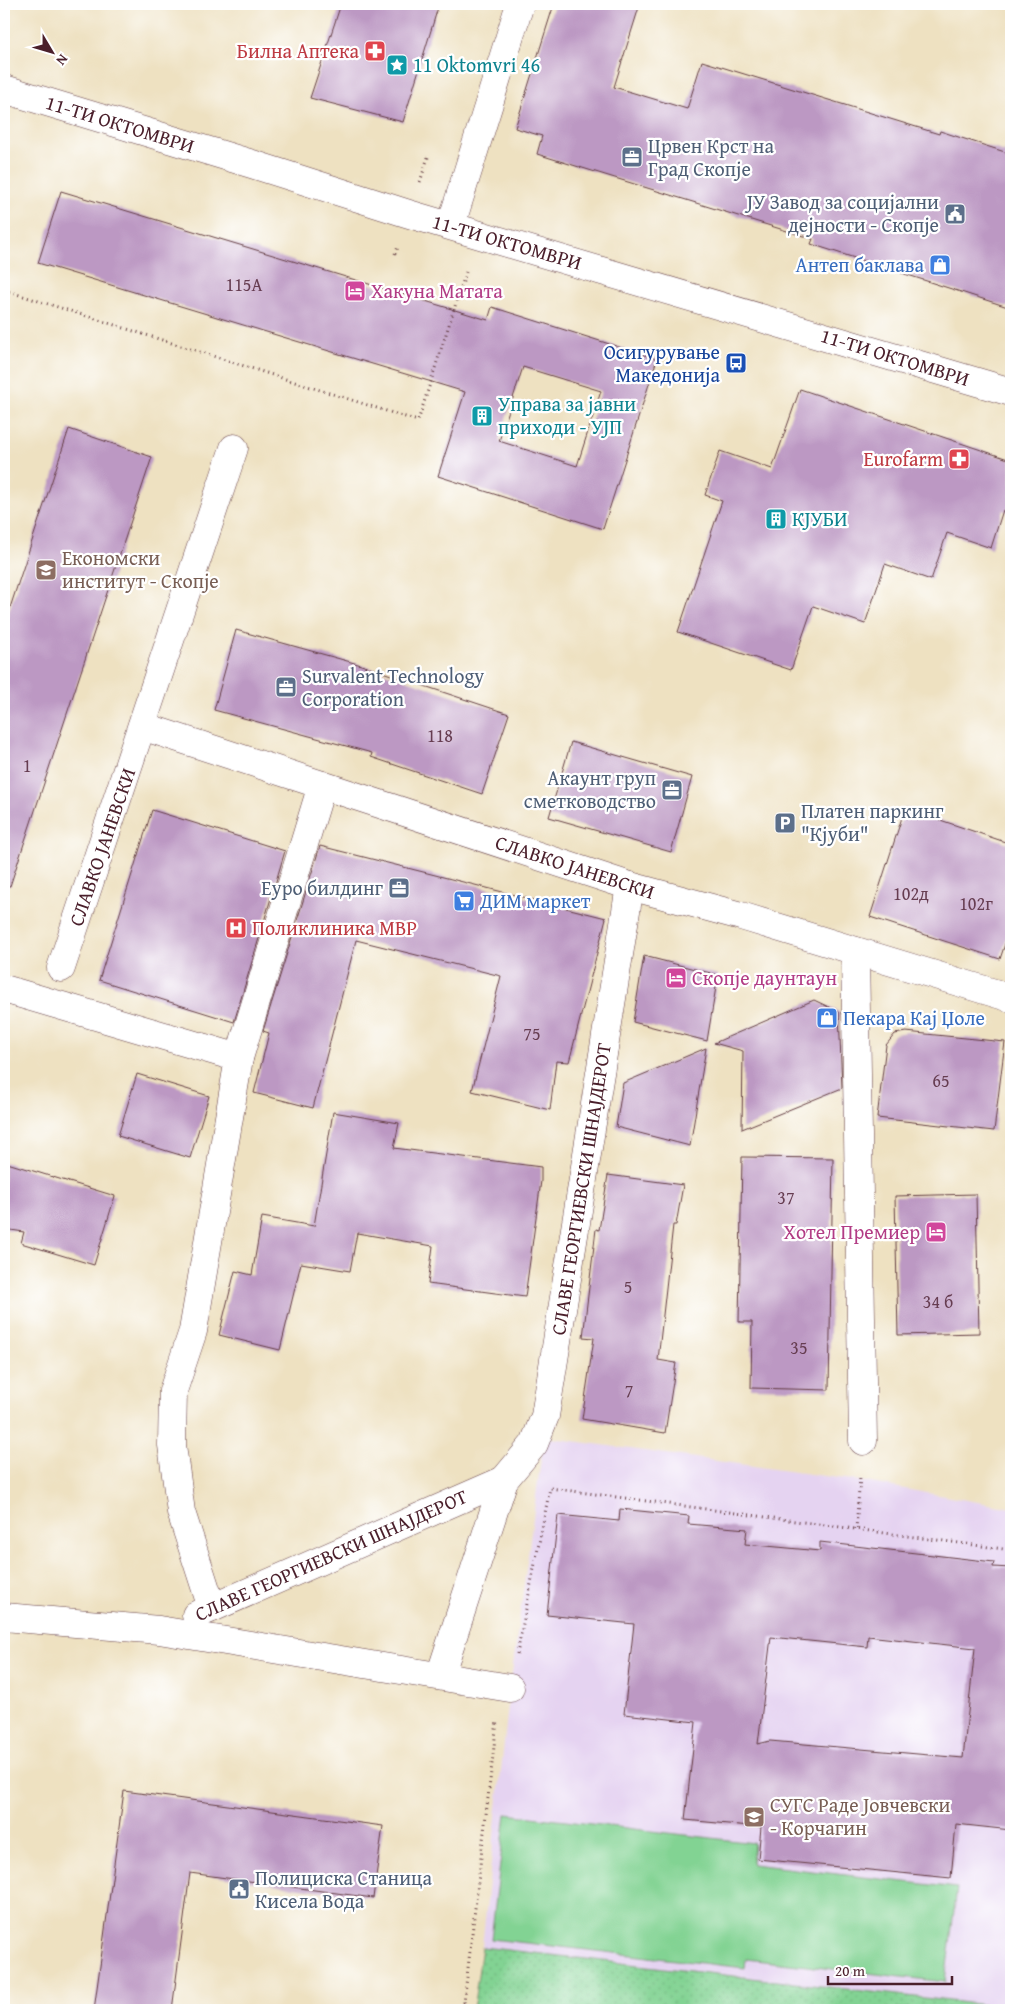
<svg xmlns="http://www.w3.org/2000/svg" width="1015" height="2014" font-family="'Gentium Book Plus',serif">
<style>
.built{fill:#e5d3f1}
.grass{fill:url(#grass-dots);stroke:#66795f}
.pitch{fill:#82d393;stroke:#66795f}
.building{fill:#bc98c3;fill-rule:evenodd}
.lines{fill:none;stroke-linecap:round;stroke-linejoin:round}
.minor-casing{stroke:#633c42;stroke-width:29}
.path{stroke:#633c42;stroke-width:3;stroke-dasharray:1 4;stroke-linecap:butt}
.minor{stroke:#fff;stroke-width:28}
.labels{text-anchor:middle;stroke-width:4.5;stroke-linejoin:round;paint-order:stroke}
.number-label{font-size:18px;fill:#663d51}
.health-label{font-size:20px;fill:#be3a42;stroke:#fff;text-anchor:end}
.culture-label{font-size:20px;fill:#0d838f;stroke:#fff;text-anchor:start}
.street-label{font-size:20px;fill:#4a1f2b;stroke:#fff}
.service-label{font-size:20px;fill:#4e5e75;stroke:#fff;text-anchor:start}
.shop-label{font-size:20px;fill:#366cbe;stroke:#fff;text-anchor:start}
.hotel-label{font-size:20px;fill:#b23c85;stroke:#fff;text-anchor:start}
.transit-label{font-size:20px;fill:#164399;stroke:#fff;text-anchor:end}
.education-label{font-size:20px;fill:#785e54;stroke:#fff;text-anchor:start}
</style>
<defs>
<pattern id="grass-dots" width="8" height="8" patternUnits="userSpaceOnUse" patternTransform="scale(1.25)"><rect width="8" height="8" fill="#82d393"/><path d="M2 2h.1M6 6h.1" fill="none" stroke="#72b57f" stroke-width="1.8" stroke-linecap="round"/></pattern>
</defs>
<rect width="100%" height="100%" fill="#fff"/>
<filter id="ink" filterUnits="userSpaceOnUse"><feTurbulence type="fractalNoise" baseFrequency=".02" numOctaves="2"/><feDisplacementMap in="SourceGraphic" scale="10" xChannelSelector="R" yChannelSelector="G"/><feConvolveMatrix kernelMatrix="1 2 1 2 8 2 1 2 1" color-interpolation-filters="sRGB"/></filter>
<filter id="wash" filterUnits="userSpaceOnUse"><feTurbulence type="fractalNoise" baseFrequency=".0096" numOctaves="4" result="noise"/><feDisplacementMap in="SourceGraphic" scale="20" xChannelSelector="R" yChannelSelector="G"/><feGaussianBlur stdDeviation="1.12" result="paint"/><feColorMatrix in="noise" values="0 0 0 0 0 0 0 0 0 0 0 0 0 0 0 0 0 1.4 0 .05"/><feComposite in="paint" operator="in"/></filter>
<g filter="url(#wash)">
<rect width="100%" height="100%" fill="#eee1c1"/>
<!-- built -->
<path class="built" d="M544,1437l316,44 151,27v500l-529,-61 28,-259z"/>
<!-- grass -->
<path class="grass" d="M482,1947l529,61v2h-538z"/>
<!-- pitch -->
<path class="pitch" d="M506,1814l248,29 -2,21 205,24 -12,94 -199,-23 -1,9 -254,-29z"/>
<g id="blocks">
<!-- building -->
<g class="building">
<path d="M341,4h98l-36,118 -93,-24z"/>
<path d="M554,4h86l-26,83 73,22 15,-48 237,73 1,-3 71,23v154l-200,-64 2,-5 -276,-85 5,-18 -27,-8z"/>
<path d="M61,191l427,129 4,-13 165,52 -54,170 -165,-53 27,-84 -427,-129zM523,367l78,24 -24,75 -78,-25z"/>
<path d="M800,389l211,71v53l-8,-3 -12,38 -44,-15 -16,47 -46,-16 -20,60 -52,-18 -22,64 -113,-38 44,-131 -17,-6 15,-44 52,18z"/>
<path d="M69,429l83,28 -142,429 -6,-1v-259z"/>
<path d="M236,630l122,34 151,50 -27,80 -111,-37 1,-4 -158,-43z"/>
<path d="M571,742l121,35 -21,75 -122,-35z"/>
<path d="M905,808l106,36v82l-11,33 -130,-42z"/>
<path d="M152,810l133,41 -51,171 -135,-42z"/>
<path d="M320,846l286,72 -37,144 -13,-1 -6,49 -78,-19 29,-115 -145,-36 -43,168 -59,-15 15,-60 -6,-2z"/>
<path d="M644,956l74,19 -11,66 -74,-19z"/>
<path d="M814,1000l25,12 3,76 -100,41 1,-78 -29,-8z"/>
<path d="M906,1032l99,10 -11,89 -117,-13 9,-73 9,-11z"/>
<path d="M706,1048l-16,98 -74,-19 7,-44z"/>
<path d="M137,1074l72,22 -19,62 -72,-22z"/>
<path d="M333,1112l66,11 -5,25 147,19v14l-16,116 -97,-13 5,-38 -76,-13 -7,38 -49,-8 -21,87 -61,-15 16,-64 17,4 10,-58 52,9z"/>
<path d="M742,1157l91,1 -4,232 -78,-2 1,-66h-13z"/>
<path d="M4,1162l111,34 -21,69 -73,-22 3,-11 -20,-3z"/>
<path d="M608,1175l75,10 -7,40h-3l-15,135 18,3 -11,70 -83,-14 12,-81 -11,-1 13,-108 3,1z"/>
<path d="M976,1194l3,139 -81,2 -3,-139z"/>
<path d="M620,1509l69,7 -1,8 59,5 -2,15 75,7v-9l174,20 -1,5 18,1v262l-55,-6 -5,54 -193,-19 3,-32 -76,-7 11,-98 -72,-8 10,-90 -87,-9 11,-100 61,6zM868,1636l107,12 -12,110 -193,-17 -12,3 13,-107 96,10z"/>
<path d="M124,1791l259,35 -10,72 -183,-25 -18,137h-78z"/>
</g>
</g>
</g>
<g filter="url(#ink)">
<use href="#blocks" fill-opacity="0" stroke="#633c42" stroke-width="1"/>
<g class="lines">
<!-- minor casing -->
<g class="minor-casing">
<g id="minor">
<path d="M4,89l248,75 157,50 602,178"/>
<path d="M451,225l69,-221"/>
<path d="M142,726l488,160 111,30 270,82"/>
<path d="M855,951l8,490"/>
<path d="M61,968l173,-520"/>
<path d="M4,989l235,69 -46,273 -20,60 -1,54 9,67 31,96"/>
<path d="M239,1058l83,-273"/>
<path d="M196,1615l308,-135"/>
<path d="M4,1617l155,13 351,58"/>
<path d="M440,1676l64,-196 30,-36 11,-28 85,-530"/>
</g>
</g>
<!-- path -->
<g class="path">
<path d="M420,182l9,-28"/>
<path d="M395,254l3,-7"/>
<path d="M4,290l414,131 48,-149"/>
<path d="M856,1529l4,-52"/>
<path d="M517,1654l33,-166 461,62"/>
<path d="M471,2010l-7,-8 33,-281"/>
</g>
<!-- minor -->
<use href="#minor" class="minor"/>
</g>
</g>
<!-- icons -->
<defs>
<g id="pharmacy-square" transform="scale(1.125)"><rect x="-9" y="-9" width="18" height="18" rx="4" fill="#e0444e" stroke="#fff"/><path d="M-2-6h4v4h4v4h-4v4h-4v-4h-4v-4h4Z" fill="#fff"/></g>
<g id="sight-square" transform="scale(1.125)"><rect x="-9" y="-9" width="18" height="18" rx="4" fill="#0f9aa8" stroke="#fff"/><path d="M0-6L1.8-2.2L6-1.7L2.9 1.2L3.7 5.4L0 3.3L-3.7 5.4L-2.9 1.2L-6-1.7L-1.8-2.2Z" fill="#fff"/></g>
<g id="office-square" transform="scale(1.125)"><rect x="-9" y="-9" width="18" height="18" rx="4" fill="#5c6f8a" stroke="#fff"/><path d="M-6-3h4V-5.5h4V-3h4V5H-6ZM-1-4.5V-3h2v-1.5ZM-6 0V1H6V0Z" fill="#fff"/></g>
<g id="civic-square" transform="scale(1.125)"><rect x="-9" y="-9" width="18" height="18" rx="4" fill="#5c6f8a" stroke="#fff"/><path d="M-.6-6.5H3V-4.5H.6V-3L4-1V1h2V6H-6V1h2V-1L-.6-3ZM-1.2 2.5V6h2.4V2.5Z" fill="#fff"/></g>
<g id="shop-square" transform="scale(1.125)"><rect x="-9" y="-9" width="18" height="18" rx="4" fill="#3f7fe0" stroke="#fff"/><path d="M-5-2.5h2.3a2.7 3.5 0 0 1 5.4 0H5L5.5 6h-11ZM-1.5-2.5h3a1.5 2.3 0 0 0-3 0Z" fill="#fff"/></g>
<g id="hotel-square" transform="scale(1.125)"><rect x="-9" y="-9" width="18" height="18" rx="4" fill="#d1479c" stroke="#fff"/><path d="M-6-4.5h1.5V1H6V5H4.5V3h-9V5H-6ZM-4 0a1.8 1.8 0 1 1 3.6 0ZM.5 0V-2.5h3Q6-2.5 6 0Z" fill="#fff"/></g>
<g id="bus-square" transform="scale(1.125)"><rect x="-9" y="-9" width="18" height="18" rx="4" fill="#1a4fb4" stroke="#fff"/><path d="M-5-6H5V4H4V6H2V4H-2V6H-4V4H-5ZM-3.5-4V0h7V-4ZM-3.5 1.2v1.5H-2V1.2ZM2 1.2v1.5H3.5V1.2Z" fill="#fff"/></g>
<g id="building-square" transform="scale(1.125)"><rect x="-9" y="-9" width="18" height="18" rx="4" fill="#0f9aa8" stroke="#fff"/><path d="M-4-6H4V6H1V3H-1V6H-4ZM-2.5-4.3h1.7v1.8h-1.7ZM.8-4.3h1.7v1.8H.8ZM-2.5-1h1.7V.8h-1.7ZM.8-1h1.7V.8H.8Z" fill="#fff"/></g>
<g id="university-square" transform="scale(1.125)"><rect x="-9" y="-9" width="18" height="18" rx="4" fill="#8d6e63" stroke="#fff"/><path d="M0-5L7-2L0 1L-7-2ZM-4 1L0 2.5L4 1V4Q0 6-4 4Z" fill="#fff"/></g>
<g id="parking-square" transform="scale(1.125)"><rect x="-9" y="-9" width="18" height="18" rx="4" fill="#5c6f8a" stroke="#fff"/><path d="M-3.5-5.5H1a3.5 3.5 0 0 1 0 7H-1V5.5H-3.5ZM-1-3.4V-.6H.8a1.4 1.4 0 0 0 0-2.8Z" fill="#fff"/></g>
<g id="supermarket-square" transform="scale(1.125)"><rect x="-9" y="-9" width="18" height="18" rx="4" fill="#3f7fe0" stroke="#fff"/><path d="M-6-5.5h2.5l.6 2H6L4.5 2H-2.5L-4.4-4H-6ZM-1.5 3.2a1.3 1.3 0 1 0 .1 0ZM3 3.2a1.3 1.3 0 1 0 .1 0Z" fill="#fff"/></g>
<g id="hospital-square" transform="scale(1.125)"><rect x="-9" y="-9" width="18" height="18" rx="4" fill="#e0444e" stroke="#fff"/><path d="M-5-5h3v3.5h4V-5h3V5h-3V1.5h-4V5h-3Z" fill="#fff"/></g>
<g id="school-square" transform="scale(1.125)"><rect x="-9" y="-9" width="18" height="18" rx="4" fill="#8d6e63" stroke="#fff"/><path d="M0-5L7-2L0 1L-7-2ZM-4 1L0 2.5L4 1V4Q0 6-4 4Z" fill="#fff"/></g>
</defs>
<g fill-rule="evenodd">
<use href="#pharmacy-square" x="375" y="51"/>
<use href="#sight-square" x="397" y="65"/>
<use href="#office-square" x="632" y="157"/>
<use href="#civic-square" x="955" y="214"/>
<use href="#shop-square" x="940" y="265"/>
<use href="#hotel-square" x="355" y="291"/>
<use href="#bus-square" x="736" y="363"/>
<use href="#building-square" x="482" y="416"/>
<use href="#pharmacy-square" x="959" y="459"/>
<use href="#building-square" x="776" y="519"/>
<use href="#university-square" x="46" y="570"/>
<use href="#office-square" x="286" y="687"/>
<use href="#office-square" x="672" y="790"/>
<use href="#parking-square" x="785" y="823"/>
<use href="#office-square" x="399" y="888"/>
<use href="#supermarket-square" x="464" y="901"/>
<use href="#hospital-square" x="236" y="928"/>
<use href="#hotel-square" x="676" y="978"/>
<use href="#shop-square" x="827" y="1018"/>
<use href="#hotel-square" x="936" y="1232"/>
<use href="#school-square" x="754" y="1817"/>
<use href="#civic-square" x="239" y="1889"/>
</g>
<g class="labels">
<!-- number labels -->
<g class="number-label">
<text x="244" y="291">115А</text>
<text x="440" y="742">118</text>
<text x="27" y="772">1</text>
<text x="911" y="900">102д</text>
<text x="976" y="910">102г</text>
<text x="532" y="1040">75</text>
<text x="941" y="1087">65</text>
<text x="786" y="1204">37</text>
<text x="628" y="1293">5</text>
<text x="938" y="1308">34 б</text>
<text x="799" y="1354">35</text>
<text x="629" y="1397">7</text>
</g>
<!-- health labels -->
<g class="health-label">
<text x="359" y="58">Билна Аптека</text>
<text x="943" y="466">Eurofarm</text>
<text x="252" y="935" text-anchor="start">Поликлиника МВР</text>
</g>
<!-- culture labels -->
<g class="culture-label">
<text x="413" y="72">11 Oktomvri 46</text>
<text x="498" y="411">Управа за јавни<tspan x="498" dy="23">приходи - УЈП</tspan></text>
<text x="792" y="526">КЈУБИ</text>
</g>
<!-- street labels -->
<g class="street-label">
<text transform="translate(120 124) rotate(17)" y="7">11-ТИ ОКТОМВРИ</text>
<text transform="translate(507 242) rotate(16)" y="7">11-ТИ ОКТОМВРИ</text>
<text transform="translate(895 357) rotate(17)" y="7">11-ТИ ОКТОМВРИ</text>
<text transform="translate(102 847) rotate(-71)" y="7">СЛАВКО ЈАНЕВСКИ</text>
<text transform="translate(575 867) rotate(18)" y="7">СЛАВКО ЈАНЕВСКИ</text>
<text transform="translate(581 1189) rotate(-81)" y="7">СЛАВЕ ГЕОРГИЕВСКИ ШНАЈДЕРОТ</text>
<text transform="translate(331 1555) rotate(-24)" y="7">СЛАВЕ ГЕОРГИЕВСКИ ШНАЈДЕРОТ</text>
</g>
<!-- service labels -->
<g class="service-label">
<text x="648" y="153">Црвен Крст на<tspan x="648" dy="23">Град Скопје</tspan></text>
<text x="939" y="209" text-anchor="end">ЈУ Завод за социјални<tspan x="939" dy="23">дејности - Скопје</tspan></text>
<text x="302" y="683">Survalent Technology<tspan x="302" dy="23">Corporation</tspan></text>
<text x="656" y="785" text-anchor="end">Акаунт груп<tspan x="656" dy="23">сметководство</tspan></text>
<text x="801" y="818">Платен паркинг<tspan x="801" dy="23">"Кјуби"</tspan></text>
<text x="383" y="895" text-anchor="end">Еуро билдинг</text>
<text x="255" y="1885">Полициска Станица<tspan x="255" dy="23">Кисела Вода</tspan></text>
</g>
<!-- shop labels -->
<g class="shop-label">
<text x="924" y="272" text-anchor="end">Антеп баклава</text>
<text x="480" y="908">ДИМ маркет</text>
<text x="843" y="1025">Пекара Кај Џоле</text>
</g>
<!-- hotel labels -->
<g class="hotel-label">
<text x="371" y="298">Хакуна Матата</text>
<text x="692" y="985">Скопје даунтаун</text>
<text x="920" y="1239" text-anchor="end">Хотел Премиер</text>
</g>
<!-- transit labels -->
<g class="transit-label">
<text x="720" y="359">Осигурување<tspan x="720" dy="23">Македонија</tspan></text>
</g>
<!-- education labels -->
<g class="education-label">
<text x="62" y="565">Економски<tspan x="62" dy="23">институт - Скопје</tspan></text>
<text x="770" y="1812">СУГС Раде Јовчевски<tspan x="770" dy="23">- Корчагин</tspan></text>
</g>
</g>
<!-- margin -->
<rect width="1015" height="2014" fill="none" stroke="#fff" stroke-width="20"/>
<!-- north arrow -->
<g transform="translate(52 52) rotate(128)" stroke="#ffffff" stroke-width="4" paint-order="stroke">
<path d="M0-4L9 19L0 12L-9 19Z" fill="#4a1f2b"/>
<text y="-8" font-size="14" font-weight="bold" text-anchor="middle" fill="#4a1f2b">N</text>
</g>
<!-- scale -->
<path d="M828 1976v8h124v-8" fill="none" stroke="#4a1f2b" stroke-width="2.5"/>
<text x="835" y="1976" font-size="15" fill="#4a1f2b" stroke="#ffffff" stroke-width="4" paint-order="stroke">20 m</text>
</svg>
